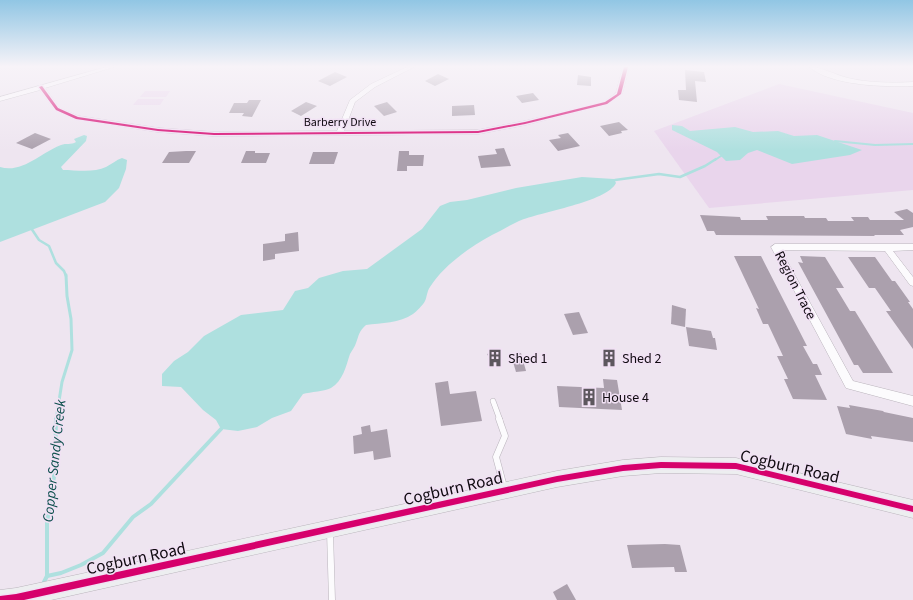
<svg xmlns="http://www.w3.org/2000/svg" width="913" height="600" font-family="'Source Sans 3',sans-serif">
<style>
.green{fill:#e9d5ec}
.water{fill:#aee0df}
.lines{fill:none;stroke-linecap:round;stroke-linejoin:round}
.stream-far3{stroke:#aee0df;stroke-width:2}
.stream-far2{stroke:#aee0df;stroke-width:2.5}
.stream-far1{stroke:#aee0df;stroke-width:3}
.stream{stroke:#aee0df;stroke-width:4}
.building{fill:#aba0ad}
.lane-far1-casing{stroke:#bab4bc;stroke-width:6}
.lane-casing{stroke:#bab4bc;stroke-width:7}
.street-casing{stroke:#bab4bc;stroke-width:1}
.secondary-casing{stroke:#bab4bc;stroke-width:1}
.lane-far1{stroke:#fcfbfd;stroke-width:5}
.lane{stroke:#fcfbfd;stroke-width:6}
.street{fill:#fcfbfd;fill-rule:evenodd}
.secondary{fill:#edeef0;fill-rule:evenodd}
.cycleway-casing{stroke:#f1e1f4;stroke-width:3}
.cycleway{fill:#d6006c;fill-rule:evenodd}
.labels{text-anchor:middle;stroke-width:3;stroke-linejoin:round;paint-order:stroke}
.far-street-label{font-size:12px;fill:#0f0a10;stroke:#f1e1f4}
.street-label{font-size:14px;fill:#0f0a10;stroke:#f1e1f4}
.poi-label{font-size:14px;fill:#0f0a10;stroke:#f1e1f4;text-anchor:start}
.water-label{font-size:15px;font-style:italic;fill:#0c504c;stroke:#f1e1f4}
.near-street-label{font-size:17px;fill:#0f0a10;stroke:#f1e1f4}
</style>
<rect width="100%" height="100%" fill="#eee5f0"/>
<!-- green -->
<g class="green">
<path d="M779,84l134,29v77l-204,18 -55,-77z"/>
<path d="M145,91h25l-4,6h-26z"/>
<path d="M138,99h26l-4,6h-27z"/>
</g>
<!-- water -->
<g class="water">
<path d="M672,125l10,1 8,5 45,-4 18,5 25,-1 16,5 23,-1 45,15 -12,5 -58,9 -35,-14 -9,3 -8,7 -14,1 -9,-9 -45,-22z"/>
<path d="M84,135l3,1 -1,5 -25,26 2,3c13,0 31,3 43,-3 6,-3 10,-7 16,-9l5,2 -1,9 -7,19 -14,14 -105,40v-75c22,7 42,-15 61,-22 5,-2 10,0 15,-3l-2,-3z"/>
<path d="M582,177l32,2 2,4c-9,19 -76,29 -97,38 -9,4 -18,10 -27,14 -22,12 -48,30 -62,52 -3,4 -3,10 -5,14 -2,4 -9,11 -12,13 -13,9 -32,9 -47,11 -7,6 -7,10 -10,18 -1,4 -4,7 -6,11 -4,12 -7,27 -19,34 -5,3 -21,4 -28,6l-12,17 -19,7 -15,9 -19,4 -17,-2 -5,-9 -13,-10 -22,-23 -19,-1v-12l12,-13 14,-9 16,-16 37,-21 42,-5 12,-19 13,-3 11,-10 24,-7 24,-2 55,-40 18,-23 10,-4 17,-2 49,-12z"/>
</g>
<g class="lines">
<!-- stream-far3 -->
<g class="stream-far3">
<path d="M835,141l40,4 38,-1"/>
<path d="M715,160l6,-4"/>
</g>
<!-- stream-far2 -->
<g class="stream-far2">
<path d="M615,180l44,-6 21,3 25,-11 11,-7"/>
<path d="M31,228l8,12 10,6 7,17 8,8 2,5"/>
</g>
<!-- stream-far1 -->
<path class="stream-far1" d="M56,420l6,-38 10,-32 -1,-31 -4,-23 -1,-21"/>
<!-- stream -->
<g class="stream">
<path d="M47,576l14,-3 20,-8 22,-12 30,-36 18,-13 70,-75"/>
<path d="M43,584l4,-8v-53l8,-53 1,-51"/>
</g>
</g>
<!-- building -->
<g class="building">
<path d="M685,70l19,2 2,10 -11,-1 2,21 -18,-2 -1,-10h8z"/>
<path d="M335,72l12,5 -17,9 -12,-5z"/>
<path d="M438,74l11,5 -14,7 -10,-5z"/>
<path d="M578,75l13,2v9l-14,-1z"/>
<path d="M533,93l6,7 -17,3 -6,-7z"/>
<path d="M249,100h12l-9,17 -10,-1 2,-3h-15l5,-10h13z"/>
<path d="M306,102l11,4 -16,10 -10,-5z"/>
<path d="M387,102l10,10 -13,4 -10,-10z"/>
<path d="M474,105l1,10 -23,1v-10z"/>
<path d="M619,122l9,8 -7,1 1,2 -13,3 -9,-10z"/>
<path d="M35,133l16,6 -19,10 -16,-6z"/>
<path d="M568,133l12,13 -22,5 -9,-11 12,-2 -3,-3z"/>
<path d="M504,148l7,18 -30,2 -3,-12 19,-2 -2,-5z"/>
<path d="M186,151h10l-7,12h-27l7,-11z"/>
<path d="M246,151h9v2h15l-4,10h-25z"/>
<path d="M399,151h10v4h15l-1,11h-16v5h-10z"/>
<path d="M313,152h25l-4,12h-25z"/>
<path d="M907,209l6,4v14l-13,3 4,5h-30l1,1 -159,-1 -2,-4h-7l-7,-16 40,2 1,3h27l-2,-4h38l1,2h21l2,3h26l-3,-4h17l2,3h34l-10,-8z"/>
<path d="M298,232l1,19 -24,3v5l-12,2v-17l22,-3v-7z"/>
<path d="M734,256h27l46,90h-4l10,18h4l5,11h-7l12,25 -34,-1 -9,-20h4l-11,-23h6l-15,-32h-5l-7,-16 3,1z"/>
<path d="M800,256l25,1 19,31h-8l14,23h5l38,62h-30l-5,-8h-4l-56,-103 5,1z"/>
<path d="M848,257h27l17,24h3l15,21h-2l5,7v40l-27,-38h5l-16,-23h-6z"/>
<path d="M672,305l14,4 -1,18 -14,-3z"/>
<path d="M579,312l9,21 -15,2 -9,-21z"/>
<path d="M686,327l25,4 2,7h2l2,12 -28,-4z"/>
<path d="M496,351l6,12 -9,2 -6,-11z"/>
<path d="M521,353l5,18 -10,1 -5,-17z"/>
<path d="M603,379l14,1 5,30 -63,-3 -2,-21 47,2z"/>
<path d="M448,381l2,13 26,-3 6,30 -41,5 -6,-43z"/>
<path d="M849,405l34,6 1,1 29,6v24l-42,-6 1,3 -26,-5 -9,-28 13,2z"/>
<path d="M370,425l1,7 16,-3 4,28 -17,3 -1,-9 -19,3 -1,-18 9,-2 -1,-7z"/>
<path d="M665,544l15,1 7,27h-12l-1,-5 -42,1 -5,-23z"/>
<path d="M567,584l9,16h-19l-4,-8z"/>
</g>
<g class="lines">
<!-- lane-far1 casing -->
<g class="lane-far1-casing">
<path id="lane-far1" d="M493,401l7,19"/>
</g>
<!-- lane casing -->
<g class="lane-casing">
<g id="lane">
<path d="M499,419l6,17 -9,21 8,30"/>
<path d="M330,532l2,68"/>
</g>
</g>
<!-- street casing -->
<g class="street-casing">
<g id="street">
<path d="M106,67h8l-69,21 14,20 19,8 80,12 56,4 123,-1 13,-31 21,-16 36,-17h7l-39,20 -20,15 -11,29 134,-1 47,-9 79,-19 12,-9 7,-26h6l-7,27 -14,10 -83,21 -47,9 -264,2 -56,-4 -83,-13 -20,-9 -15,-20 -40,11v-4z"/>
<path d="M809,67c10,-1 27,8 39,11 21,5 43,5 65,4v4c-29,1 -81,0 -104,-19z"/>
<path d="M775,244h138v6l-20,1 20,26v9l-3,-1 -25,-34 -104,-1 72,131 60,15v10l-67,-18 -75,-141z"/>
</g>
</g>
<!-- secondary casing -->
<g class="secondary-casing">
<path id="secondary" d="M661,457l75,1 177,42v18l-177,-44 -75,-1 -38,3 -66,11 -506,113h-51v-10l16,-2 541,-117 66,-11z"/>
</g>
<!-- lane-far1 -->
<use href="#lane-far1" class="lane-far1"/>
<!-- lane -->
<use href="#lane" class="lane"/>
<!-- street -->
<use href="#street" class="street"/>
<!-- secondary -->
<use href="#secondary" class="secondary"/>
<!-- cycleway casing -->
<g class="cycleway-casing">
<g id="cycleway">
<path d="M624,67h4l-7,27 -14,10 -82,20 -47,9 -264,2 -56,-4 -82,-12 -20,-9 -17,-23 3,-1 16,22 20,9 80,12 56,4 264,-2 47,-9 80,-20 12,-8z"/>
<path d="M661,462l75,1 177,43v6l-177,-43 -75,-1 -38,3 -66,11 -533,118h-24v-4l16,-2 541,-118 66,-11z"/>
</g>
</g>
<!-- cycleway -->
<use href="#cycleway" class="cycleway"/>
</g>
<!-- sky -->
<linearGradient id="sky" x2="0" y2="1"><stop stop-color="#91c6e4"/><stop offset="0.44" stop-color="#f7f3f8"/><stop offset="1" stop-color="#f7f3f8" stop-opacity="0"/></linearGradient>
<rect width="913" height="151" fill="url(#sky)"/>
<!-- icons -->
<defs>
<g id="building-bare" transform="scale(1.38)"><path d="M-4-6H4V6H1V3H-1V6H-4ZM-2.5-4.3h1.7v1.8h-1.7ZM.8-4.3h1.7v1.8H.8ZM-2.5-1h1.7V.8h-1.7ZM.8-1h1.7V.8H.8Z" fill="#5d575e" stroke="#f1e1f4" stroke-width="2.5" paint-order="stroke"/></g>
</defs>
<g fill-rule="evenodd">
<use href="#building-bare" x="495" y="358"/>
<use href="#building-bare" x="609" y="358"/>
<use href="#building-bare" x="589" y="397"/>
</g>
<g class="labels">
<!-- far-street labels -->
<g class="far-street-label">
<text x="340" y="126">Barberry Drive</text>
</g>
<!-- street labels -->
<g class="street-label">
<text transform="translate(796 285) rotate(63)" y="5">Region Trace</text>
</g>
<!-- poi labels -->
<g class="poi-label">
<text x="508" y="363">Shed 1</text>
<text x="622" y="363">Shed 2</text>
<text x="602" y="402">House 4</text>
</g>
<!-- water labels -->
<g class="water-label">
<text transform="translate(54 461) rotate(-84)" y="5">Copper Sandy Creek</text>
</g>
<!-- near-street labels -->
<g class="near-street-label">
<text transform="translate(790 466) rotate(13)" y="6">Cogburn Road</text>
<text transform="translate(453 488) rotate(-13)" y="6">Cogburn Road</text>
<text transform="translate(136 558) rotate(-12)" y="6">Cogburn Road</text>
</g>
</g>
</svg>
